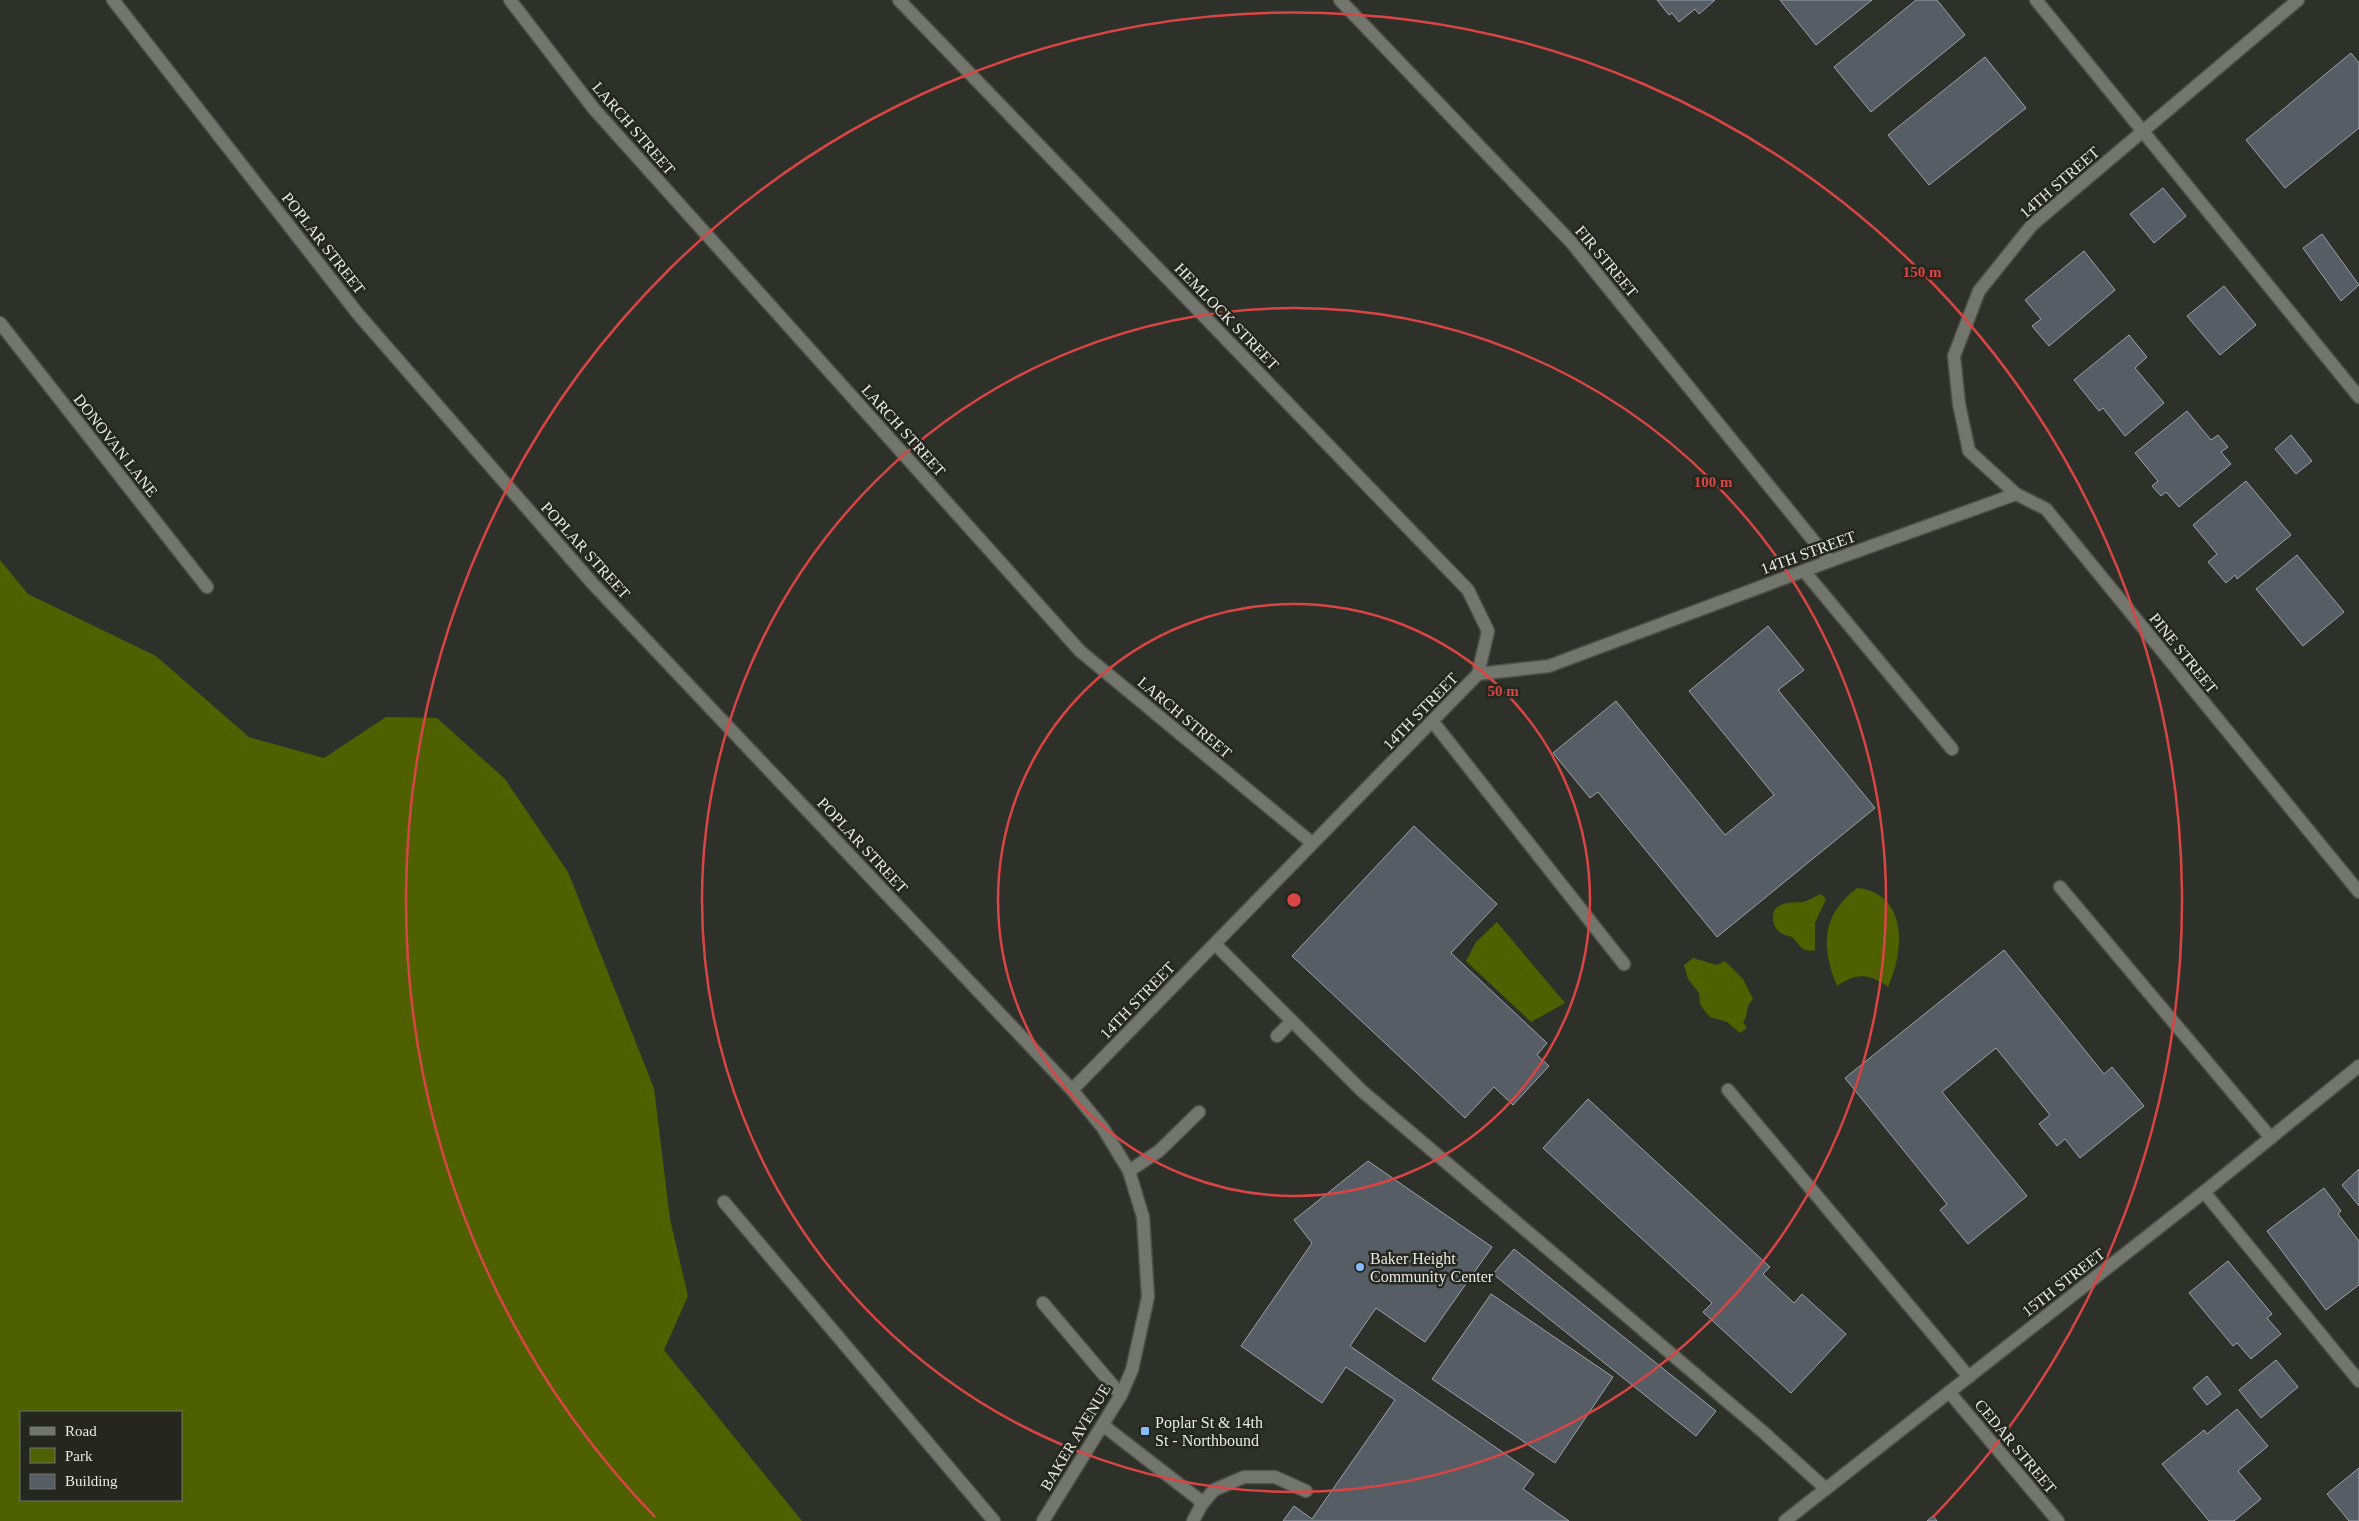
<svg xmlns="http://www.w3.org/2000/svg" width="2359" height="1521" font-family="Georgia,serif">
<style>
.green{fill:#4f6001;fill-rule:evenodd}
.building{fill:#575d65;stroke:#9ba2ab}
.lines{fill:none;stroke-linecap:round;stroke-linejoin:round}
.service-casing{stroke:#4d4f48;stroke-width:15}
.minor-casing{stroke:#4d4f48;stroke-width:15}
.tertiary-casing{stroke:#4d4f48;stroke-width:15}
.service{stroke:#73766c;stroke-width:12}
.minor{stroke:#73766c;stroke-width:12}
.tertiary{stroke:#73766c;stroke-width:12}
.ring{fill:none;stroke:#d94544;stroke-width:2.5}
.poi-dot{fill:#89bafc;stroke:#25271f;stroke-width:2}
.labels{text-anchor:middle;stroke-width:5;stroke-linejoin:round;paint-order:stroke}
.street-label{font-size:16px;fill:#e7e9e3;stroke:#25271f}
.poi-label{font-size:16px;fill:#e7e9e3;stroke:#25271f;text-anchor:start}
.centre{fill:#d94544;stroke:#25271f;stroke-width:2.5}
.ring-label{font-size:15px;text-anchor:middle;font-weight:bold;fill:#d94544;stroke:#25271f;stroke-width:5;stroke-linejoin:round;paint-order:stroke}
</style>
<rect width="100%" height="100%" fill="#2e3129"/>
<!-- green -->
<g class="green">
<path d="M0,560l28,34 128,62 93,81 75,21 62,-41 51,1 68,61 63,93 86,216 16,131 18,77 -24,54 138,171h-802zM21,1412h160v88h-160z"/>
<path d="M1857,888c51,5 48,63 31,99 -18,-14 -32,-14 -51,-1 -16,-40 -16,-70 20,-98z"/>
<path d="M1821,894l5,5 -11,24v27c-13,3 -15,-5 -23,-13 -8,-2 -15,-4 -18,-13 -6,-23 16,-21 29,-22 5,-1 12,-6 18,-8z"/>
<path d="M1497,922l68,81 -34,19 -65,-61 10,-19z"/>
<path d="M1693,958l24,7 8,-4 18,18 10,20c-8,7 -4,16 -10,23l4,6 -7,5 -13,-11 -17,-5 -6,-7 -4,-6 -1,-11 -11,-14 -4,-14z"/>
</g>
<!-- building -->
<g class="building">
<path d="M1657,0h58l-16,14 -4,-5 -16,13 -7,-9 -3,2z"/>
<path d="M1780,0h92l-56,45z"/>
<path d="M1916,0h21l28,35 -94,77 -37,-45z"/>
<path d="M2351,53l8,10v65l-74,60 -39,-48z"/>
<path d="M1985,57l41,51 -97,77 -41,-50z"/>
<path d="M2163,188l23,28 -32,27 -24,-29z"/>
<path d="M2322,234l37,51 -18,16 -38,-53z"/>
<path d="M2084,251l31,39 -66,56 -17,-20 9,-7 -16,-19z"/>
<path d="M2224,286l32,39 -36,30 -33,-39z"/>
<path d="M2129,335l18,22 -12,11 29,35 -39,33 -22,-28 -4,3 -25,-31z"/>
<path d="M2187,411l24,29 7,-5 10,12 -7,5 10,12 -52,43 -13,-15 -5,4 -9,-10 6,-5 -23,-28z"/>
<path d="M2291,435l21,26 -16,13 -21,-25z"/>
<path d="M2246,481l45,54 -54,44 -2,-4 -9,8 -18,-21 9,-8 -24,-29z"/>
<path d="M2297,555l47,57 -41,34 -47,-57z"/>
<path d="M1768,626l36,44 -26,20 97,118 -158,129 -119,-145 -8,6 -37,-45 63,-52 109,134 49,-40 -85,-104z"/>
<path d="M1414,826l83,78 -46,49 96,90 -10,12 12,11 -36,39 -19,-18 -29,31 -173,-162z"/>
<path d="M2004,950l100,124 8,-7 32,39 -64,52 -15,-19 -8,7 -18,-22 11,-9 -54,-67 -54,44 85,104 -59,48 -28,-34 7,-6 -102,-126z"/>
<path d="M1588,1099l182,168 -7,7 31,29 8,-9 44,40 -55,59 -88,-81 9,-9 -169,-155z"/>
<path d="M1368,1161l124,86 -67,95 -49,-34 -26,38 184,128 -11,15 46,32h-286l11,-15 18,13 83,-119 -49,-33 -24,36 -81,-57 71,-103 -18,-23z"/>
<path d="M2359,1169v37l-17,-21z"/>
<path d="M2324,1188l17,23 -3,3 21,27v44l-33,25 -59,-79z"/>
<path d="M1514,1249l202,162 -20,25 -203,-162z"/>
<path d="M2228,1261l44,53 -5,4 14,16 -30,25 -14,-16 -4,3 -44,-53z"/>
<path d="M1491,1294l122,83 -58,86 -123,-84z"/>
<path d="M2276,1360l22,27 -37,31 -22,-28z"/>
<path d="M2207,1376l14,18 -14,11 -14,-17z"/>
<path d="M2237,1409l31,37 -30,25 23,28 -27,22h-25l-47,-57 42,-34 3,4z"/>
<path d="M2359,1468v53h-10l-22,-27z"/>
<path d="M1933,1516l4,5h-10z"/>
</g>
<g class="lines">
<!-- service casing -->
<g class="service-casing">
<g id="service">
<path d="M2036,0l323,397"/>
<path d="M1804,571l148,178"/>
<path d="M1433,722l191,242"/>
<path d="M2060,887l211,251"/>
<path d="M1215,944l77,77 -15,15"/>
<path d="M1292,1021l70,70 400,340 64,58"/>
<path d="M1728,1090l241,287"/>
<path d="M1129,1171l30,-20 40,-39"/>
<path d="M2204,1192l155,189"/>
<path d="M724,1202l270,319"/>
<path d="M1043,1303l78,92"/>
<path d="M1104,1426l93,72 5,6 -9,17"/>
<path d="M1202,1504l12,-14 30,-13h31l31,14"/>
</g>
</g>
<!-- minor casing -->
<g class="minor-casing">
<g id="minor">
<path d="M113,0l245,314 235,270 479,506 31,38 26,43 14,46 5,80 -16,73 -11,25 -78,126"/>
<path d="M510,0l84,109 486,542 232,192"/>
<path d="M899,0l569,590 20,41 -10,43"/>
<path d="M1340,0l231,242 259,319"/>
<path d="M0,323l207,264"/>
<path d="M1969,451l-10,-47 -5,-48 25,-65 53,-66 266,-225"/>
<path d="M1072,1090l406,-416 71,-8 281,-105 186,-67"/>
<path d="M1949,1392l109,129"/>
<path d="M1785,1521l419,-329 155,-126"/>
</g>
</g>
<!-- tertiary casing -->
<g class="tertiary-casing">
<path id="tertiary" d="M1969,451l47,43 30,15 313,383"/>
</g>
<!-- service -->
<use href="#service" class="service"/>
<!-- minor -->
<use href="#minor" class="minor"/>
<!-- tertiary -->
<use href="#tertiary" class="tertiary"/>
</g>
<!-- distance rings -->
<g class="ring">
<circle cx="1294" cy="900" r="296"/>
<circle cx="1294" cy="900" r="592"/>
<path d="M655 1517A888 888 0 1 1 1933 1517"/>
</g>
<!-- markers -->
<g class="poi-dot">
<circle cx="1360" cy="1267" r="5"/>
<rect x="1140" y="1426" width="10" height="10" rx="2.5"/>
</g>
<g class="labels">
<!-- street labels -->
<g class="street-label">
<text transform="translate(634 128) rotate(49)" y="6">LARCH STREET</text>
<text transform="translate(2059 182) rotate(-41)" y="6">14TH STREET</text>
<text transform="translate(324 243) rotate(52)" y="6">POPLAR STREET</text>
<text transform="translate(1607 261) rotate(50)" y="6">FIR STREET</text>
<text transform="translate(1227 316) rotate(46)" y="6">HEMLOCK STREET</text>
<text transform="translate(904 430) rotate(48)" y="6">LARCH STREET</text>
<text transform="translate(116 445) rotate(52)" y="6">DONOVAN LANE</text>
<text transform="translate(586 550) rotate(48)" y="6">POPLAR STREET</text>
<text transform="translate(1808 552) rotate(-20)" y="6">14TH STREET</text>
<text transform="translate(2184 653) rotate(51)" y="6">PINE STREET</text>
<text transform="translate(1420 711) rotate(-46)" y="6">14TH STREET</text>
<text transform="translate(1185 717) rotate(40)" y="6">LARCH STREET</text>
<text transform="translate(863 845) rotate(47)" y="6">POPLAR STREET</text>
<text transform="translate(1137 1000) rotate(-46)" y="6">14TH STREET</text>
<text transform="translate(2063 1282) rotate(-38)" y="6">15TH STREET</text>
<text transform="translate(1075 1437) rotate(-59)" y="6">BAKER AVENUE</text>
<text transform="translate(2016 1446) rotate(50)" y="6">CEDAR STREET</text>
</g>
<!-- poi labels -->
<g class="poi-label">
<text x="1370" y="1264">Baker Height<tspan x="1370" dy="18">Community Center</tspan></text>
<text x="1155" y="1428">Poplar St &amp; 14th<tspan x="1155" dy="18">St - Northbound</tspan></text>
</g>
</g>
<circle cx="1294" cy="900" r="8" class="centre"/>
<g class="ring-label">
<text x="1922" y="277">150 m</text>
<text x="1713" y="487">100 m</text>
<text x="1503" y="696">50 m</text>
</g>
<!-- legend -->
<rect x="20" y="1411" width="162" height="90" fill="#25271f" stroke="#73756d"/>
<rect x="30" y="1427" width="25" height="8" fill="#73766c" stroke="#73756d"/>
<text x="65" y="1436" font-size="15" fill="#e7e9e3">Road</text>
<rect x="30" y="1448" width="25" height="15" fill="#4f6001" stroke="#73756d"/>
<text x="65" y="1461" font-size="15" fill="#e7e9e3">Park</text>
<rect x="30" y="1474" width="25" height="15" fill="#575d65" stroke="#73756d"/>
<text x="65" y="1486" font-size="15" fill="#e7e9e3">Building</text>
</svg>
